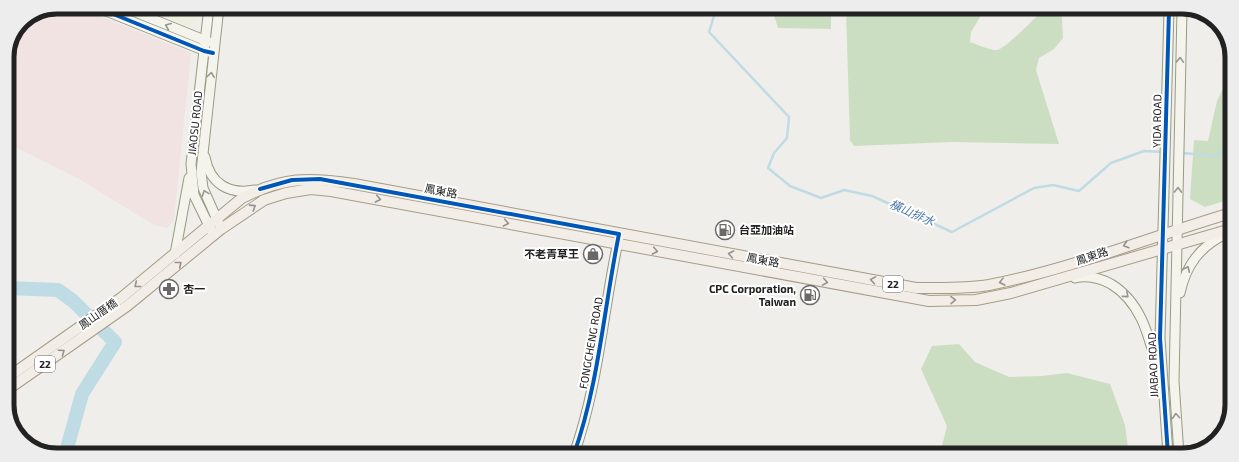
<svg xmlns="http://www.w3.org/2000/svg" width="1239" height="462" font-family="'Exo 2','Noto Sans TC',sans-serif">
<style>
.commercial{fill:#f1e3e1}
.farmland{fill:#efefdf}
.forest{fill:#cbdec1}
.lines{fill:none;stroke-linecap:round;stroke-linejoin:round}
.stream{stroke:#bfdbe3;stroke-width:2.5}
.river{stroke:#bfdbe3;stroke-width:14}
.secondary-casing{stroke:#999a82;stroke-width:11}
.primary-casing{stroke:#a79c86;stroke-width:12}
.secondary{stroke:#f4f4ed;stroke-width:9}
.primary{stroke:#f3ede7;stroke-width:10}
.cycleway-casing{stroke:#fff;stroke-width:6}
.cycleway{stroke:#0057b8;stroke-width:4}
.oneway{stroke:#969692}
.oneway2{stroke:#95928e}
.labels{text-anchor:middle;stroke-width:4;stroke-linejoin:round;paint-order:stroke}
.shield{fill:#fff;stroke:#646464;stroke-width:1}
.shield-label{font-size:10px;font-weight:bold;fill:#222}
.street-label{font-size:11px;fill:#222;stroke:#fff}
.poi-label{font-size:11px;font-weight:bold;fill:#222;stroke:#fff;text-anchor:start}
.water-label{font-size:12px;font-style:italic;fill:#4a7aab;stroke:#fff}
.rim{fill:none;stroke:#222;stroke-width:5}
</style>
<rect width="100%" height="100%" fill="#f0eeeb"/>
<!-- commercial -->
<path class="commercial" d="M57,7h21l113,46 -17,167 -7,8 -13,-3 -75,-46 -72,-36v-89l15,-32z"/>
<!-- farmland -->
<path class="farmland" d="M144,7h55l-2,14 -9,5z"/>
<!-- forest -->
<g class="forest">
<path d="M772,9h59v20l-53,-1z"/>
<path d="M846,9h139l-14,23 -1,10c7,2 20,9 27,8 8,-1 39,-33 47,-41h15l3,8 1,21 -9,11 -15,9 -3,12 23,74 -107,-2 -98,4 -4,-6z"/>
<path d="M1232,70l-1,129 -26,8 -15,-8 4,-59 14,1 9,-40z"/>
<path d="M959,344l16,18 34,15 33,-1 25,-3 43,11 15,41 4,30 -189,-1 7,-28 -26,-57 11,-23z"/>
</g>
<g class="lines">
<!-- stream -->
<g class="stream">
<path d="M716,9l-7,23 80,85 -2,21 -13,15 -6,15 22,18 31,12 23,-8 28,6 80,36 82,-44 19,-3 26,6 32,-28 33,-12 19,1"/>
<path d="M1182,153l35,3 14,-17"/>
</g>
<!-- river -->
<path class="river" d="M7,288l51,2 15,11 42,41 -33,52 -16,58"/>
<!-- secondary casing -->
<g class="secondary-casing">
<g id="secondary">
<path d="M96,7l112,45"/>
<path d="M123,7l86,35"/>
<path d="M209,7l-18,157 3,31 18,37"/>
<path d="M205,157c5,27 24,38 50,33"/>
<path d="M219,224l-16,-36 -2,-16 18,-165"/>
<path d="M175,254l14,-76"/>
<path d="M1075,278c12,-3 25,0 36,6 31,19 38,53 47,87"/>
<path d="M1180,293c6,-28 20,-47 46,-59"/>
<path d="M574,454c25,-70 29,-145 45,-217"/>
<path d="M1168,455l-8,-117 9,-328"/>
<path d="M1179,455l-5,-74 8,-371"/>
</g>
</g>
<!-- primary casing -->
<g class="primary-casing">
<g id="primary">
<path d="M7,378l114,-80 121,-100c41,-21 66,-21 112,-14l562,104c24,0 49,1 73,-3 82,-16 161,-48 242,-72"/>
<path d="M7,390l120,-84 94,-77 43,-29 22,-7 25,-4 20,2 598,110 47,-1 35,-7 220,-64"/>
</g>
</g>
<!-- secondary -->
<use href="#secondary" class="secondary"/>
<!-- primary -->
<use href="#primary" class="primary"/>
<!-- cycleway casing -->
<g class="cycleway-casing">
<g id="cycleway">
<path d="M96,7l108,44 9,2"/>
<path d="M260,189l32,-9 28,-1 299,55c-15,73 -20,149 -45,220"/>
<path d="M1168,455l-8,-117 9,-328"/>
</g>
</g>
<!-- cycleway -->
<use href="#cycleway" class="cycleway"/>
</g>
<!-- one-way arrows -->
<defs><path id="oneway-chevron" d="M-2-3.5L2.5 0L-2 3.5" fill="none" stroke-width="1.6" stroke-linecap="round" stroke-linejoin="round"/></defs>
<g class="oneway">
<use href="#oneway-chevron" transform="translate(168 26) rotate(-157)"/>
<use href="#oneway-chevron" transform="translate(1180 60) rotate(-88)"/>
<use href="#oneway-chevron" transform="translate(211 75) rotate(-83)"/>
<use href="#oneway-chevron" transform="translate(1178 190) rotate(-89)"/>
<use href="#oneway-chevron" transform="translate(205 193) rotate(-110)"/>
<use href="#oneway-chevron" transform="translate(1187 269) rotate(-65)"/>
<use href="#oneway-chevron" transform="translate(1126 295) rotate(41)"/>
<use href="#oneway-chevron" transform="translate(1176 416) rotate(-94)"/>
</g>
<g class="oneway2">
<use href="#oneway-chevron" transform="translate(378 199) rotate(11)"/>
<use href="#oneway-chevron" transform="translate(253 207) rotate(-33)"/>
<use href="#oneway-chevron" transform="translate(506 223) rotate(11)"/>
<use href="#oneway-chevron" transform="translate(1126 245) rotate(162)"/>
<use href="#oneway-chevron" transform="translate(655 251) rotate(11)"/>
<use href="#oneway-chevron" transform="translate(731 254) rotate(-169)"/>
<use href="#oneway-chevron" transform="translate(179 264) rotate(-39)"/>
<use href="#oneway-chevron" transform="translate(873 280) rotate(-170)"/>
<use href="#oneway-chevron" transform="translate(825 282) rotate(10)"/>
<use href="#oneway-chevron" transform="translate(1002 282) rotate(166)"/>
<use href="#oneway-chevron" transform="translate(137 285) rotate(141)"/>
<use href="#oneway-chevron" transform="translate(953 300) rotate(-1)"/>
<use href="#oneway-chevron" transform="translate(62 352) rotate(-35)"/>
</g>
<!-- icons -->
<defs>
<g id="fuel-ring" transform="scale(1)"><circle r="9.5" fill="#fff" stroke="#6a6968" stroke-width="1.5"/><path d="M-5.5-6h7V0h2V4h1.3V-2.5L3-4.5l.8-.8L6-3V5H2.5V1h-1V6h-7ZM-4.2-4.7v3.2H.2V-4.7Z" fill="#6a6968"/></g>
<g id="shop-ring" transform="scale(1)"><circle r="9.5" fill="#fff" stroke="#6a6968" stroke-width="1.5"/><path d="M-5-2.5h2.3a2.7 3.5 0 0 1 5.4 0H5L5.5 6h-11ZM-1.5-2.5h3a1.5 2.3 0 0 0-3 0Z" fill="#6a6968"/></g>
<g id="pharmacy-ring" transform="scale(1)"><circle r="9.5" fill="#fff" stroke="#6a6968" stroke-width="1.5"/><path d="M-2-6h4v4h4v4h-4v4h-4v-4h-4v-4h4Z" fill="#6a6968"/></g>
</defs>
<g fill-rule="evenodd">
<use href="#fuel-ring" x="725" y="230"/>
<use href="#shop-ring" x="593" y="254"/>
<use href="#pharmacy-ring" x="169" y="289"/>
<use href="#fuel-ring" x="810" y="295"/>
</g>
<g class="labels">
<!-- shield labels -->
<g class="shield">
<rect x="883" y="276" width="20" height="16" rx="3"/>
<rect x="35" y="356" width="20" height="16" rx="3"/>
</g>
<g class="shield-label">
<text x="893" y="288">22</text>
<text x="45" y="368">22</text>
</g>
<!-- street labels -->
<g class="street-label">
<text transform="translate(1157 121) rotate(-89)" y="4">YIDA ROAD</text>
<text transform="translate(195 123) rotate(-84)" y="4">JIAOSU ROAD</text>
<text transform="translate(441 191) rotate(11)" y="4">鳳東路</text>
<text transform="translate(1092 256) rotate(-18)" y="4">鳳東路</text>
<text transform="translate(763 260) rotate(11)" y="4">鳳東路</text>
<text transform="translate(98 314) rotate(-35)" y="4">鳳山厝橋</text>
<text transform="translate(591 343) rotate(-80)" y="4">FONGCHENG ROAD</text>
<text transform="translate(1153 365) rotate(-92)" y="4">JIABAO ROAD</text>
</g>
<!-- poi labels -->
<g class="poi-label">
<text x="739" y="234">台亞加油站</text>
<text x="579" y="258" text-anchor="end">不老青草王</text>
<text x="183" y="293">杏一</text>
<text x="796" y="293" text-anchor="end">CPC Corporation,<tspan x="796" dy="13">Taiwan</tspan></text>
</g>
<!-- water labels -->
<g class="water-label">
<text transform="translate(912 213) rotate(24)" y="4">橫山排水</text>
</g>
</g>
<!-- crop -->
<path d="M0 0H1239V462H0ZM57 14H1182A43 43 0 0 1 1225 57V405A43 43 0 0 1 1182 448H57A43 43 0 0 1 14 405V57A43 43 0 0 1 57 14Z" fill="#ededed" fill-rule="evenodd"/>
<path class="rim" d="M57 14H1182A43 43 0 0 1 1225 57V405A43 43 0 0 1 1182 448H57A43 43 0 0 1 14 405V57A43 43 0 0 1 57 14Z"/>
</svg>
